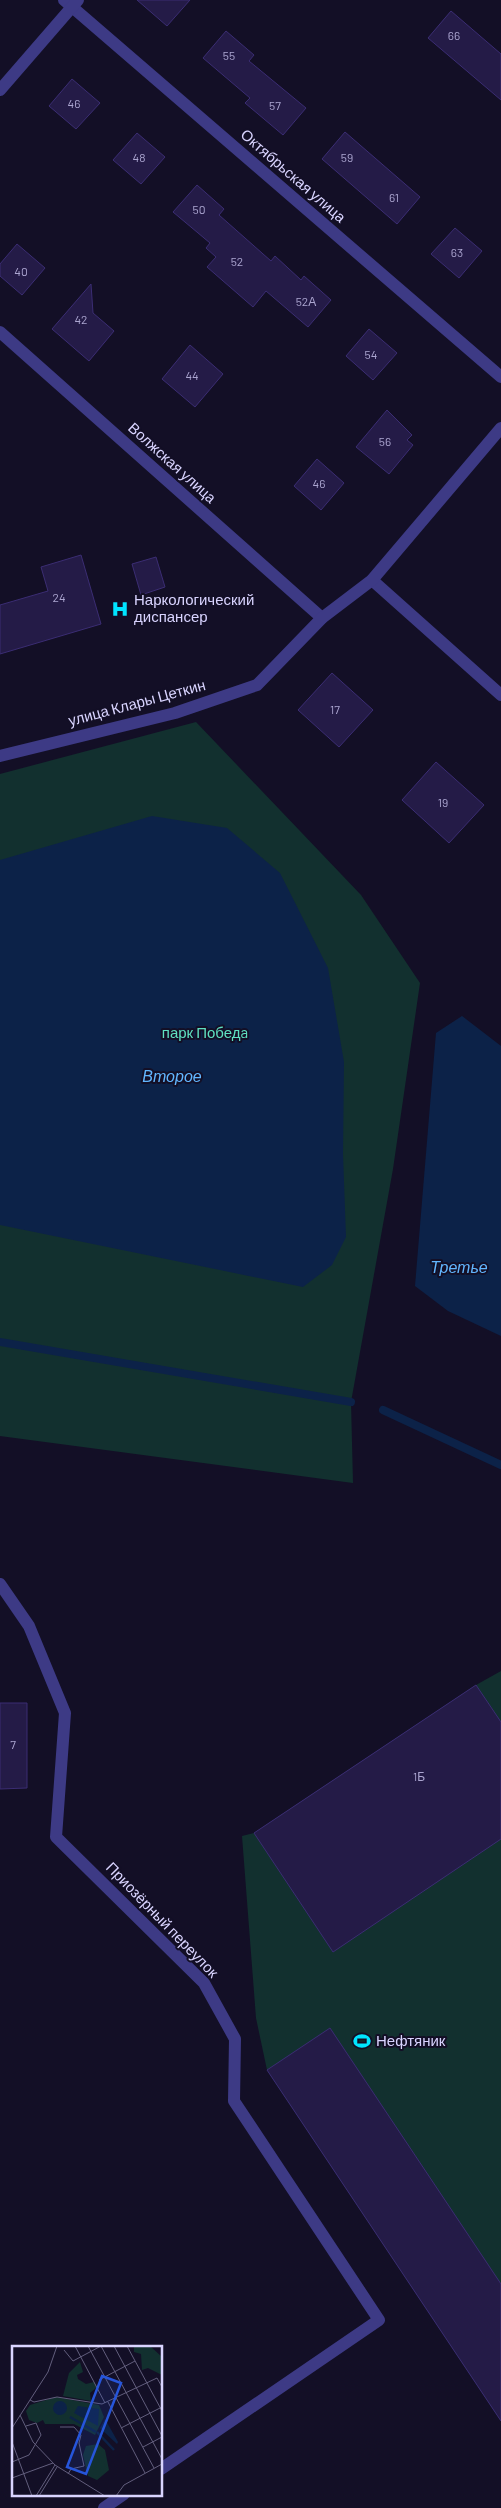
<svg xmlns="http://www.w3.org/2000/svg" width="501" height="2508" font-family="Barlow,sans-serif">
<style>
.green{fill:#12302f}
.water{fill:#0c2248}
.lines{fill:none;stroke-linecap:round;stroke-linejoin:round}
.stream{stroke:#0c2248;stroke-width:8}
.building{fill:#241b47;stroke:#3b2d73}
.minor{stroke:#3d3a85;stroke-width:12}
.labels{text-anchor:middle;stroke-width:4;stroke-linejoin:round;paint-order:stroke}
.number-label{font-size:12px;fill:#aca6d1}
.street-label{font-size:15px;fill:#d9d4ff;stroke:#130f26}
.poi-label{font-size:15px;fill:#d9d4ff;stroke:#130f26;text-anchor:start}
.park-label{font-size:15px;fill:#5fe0c0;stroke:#130f26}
.water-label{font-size:16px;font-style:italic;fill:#62b6ff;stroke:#130f26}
.inset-river{fill:none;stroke:#0c2248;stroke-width:2.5}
.inset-road{fill:none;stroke:#625e7d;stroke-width:1}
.view{fill:#2655da;fill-opacity:0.15;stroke:#2655da;stroke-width:2.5}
.inset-edge{fill:none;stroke:#d9d4ff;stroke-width:2.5}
</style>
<rect width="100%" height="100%" fill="#130f26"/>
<!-- green -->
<g class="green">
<path d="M196,722l165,173 59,88 -27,186 -42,233 2,81 -353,-47v-662z"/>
<path d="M501,1671v750l-234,-351 -11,-52 -14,-182 12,-3 222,-148z"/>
</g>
<!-- water -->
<g class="water">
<path d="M152,816l75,12 53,45 48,95 16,94 -1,92 3,83 -14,28 -29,22 -303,-62v-365z"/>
<path d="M462,1016l39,30v290l-53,-25 -33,-25 21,-253z"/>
</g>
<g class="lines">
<!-- stream -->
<g class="stream">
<path d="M0,1342l351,60"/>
<path d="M383,1410l118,55"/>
</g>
</g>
<!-- building -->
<g class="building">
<path d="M137,0h53l-23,26z"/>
<path d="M451,11l50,43v46l-73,-62z"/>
<path d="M226,31l28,24 -5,6 57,47 -23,27 -38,-32 5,-5 -47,-40z"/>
<path d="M72,79l28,24 -24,26 -27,-23z"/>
<path d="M345,132l75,65 -23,27 -75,-65z"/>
<path d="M137,133l28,24 -24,27 -28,-24z"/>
<path d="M197,185l27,24 -5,6 52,46 4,-5 26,24 3,-4 27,24 -23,27 -42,-36 -13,16 -46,-40 9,-10 -10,-9 4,-5 -37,-31z"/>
<path d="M455,228l27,23 -23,27 -28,-24z"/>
<path d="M17,244l28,24 -23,27 -22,-19v-12z"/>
<path d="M91,284l2,29 21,18 -25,30 -37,-32z"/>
<path d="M369,329l28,24 -24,27 -27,-24z"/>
<path d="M190,345l33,29 -28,33 -33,-28z"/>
<path d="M387,410l25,25 -5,5 6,5 -24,29 -33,-27z"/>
<path d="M317,459l27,24 -23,27 -27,-24z"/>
<path d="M81,555l20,69 -101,30v-49l48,-14 -7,-24z"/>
<path d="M156,557l9,30 -24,8 -9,-31z"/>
<path d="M332,673l41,37 -34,37 -41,-37z"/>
<path d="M436,762l48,43 -35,38 -47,-43z"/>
<path d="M476,1685l25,37v117l-168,113 -79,-119z"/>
<path d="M0,1703h27v85l-27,1z"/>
<path d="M330,2028l171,256v137l-234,-351z"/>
</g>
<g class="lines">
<!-- minor -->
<g class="minor">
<path d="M64,0l437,377"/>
<path d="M0,90l78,-90"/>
<path d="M0,332l322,286"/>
<path d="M372,580l129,115"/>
<path d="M0,756l175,-43 82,-28 65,-67 50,-38 129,-152"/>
<path d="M0,1584l29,42 36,87 -9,124 148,146 31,56 -1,62 145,219 -218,149"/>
<path d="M104,2508l20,-14"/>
</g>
</g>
<!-- icons -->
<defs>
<g id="hospital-bare" transform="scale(1.35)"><path d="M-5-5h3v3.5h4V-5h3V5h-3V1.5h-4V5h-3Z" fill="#00e5ff" stroke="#130f26" stroke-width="2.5" paint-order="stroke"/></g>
<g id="stadium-bare" transform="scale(1.35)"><path d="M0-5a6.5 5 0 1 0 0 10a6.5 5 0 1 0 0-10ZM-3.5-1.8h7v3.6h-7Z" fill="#00e5ff" stroke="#130f26" stroke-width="2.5" paint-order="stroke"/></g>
</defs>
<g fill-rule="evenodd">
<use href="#hospital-bare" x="120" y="609"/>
<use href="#stadium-bare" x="362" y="2041"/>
</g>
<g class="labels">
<!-- number labels -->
<g class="number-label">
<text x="454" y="40">66</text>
<text x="229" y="60">55</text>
<text x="74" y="108">46</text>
<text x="275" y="110">57</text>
<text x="139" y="162">48</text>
<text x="347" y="162">59</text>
<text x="394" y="202">61</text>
<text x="199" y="214">50</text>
<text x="457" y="257">63</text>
<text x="237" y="266">52</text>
<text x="21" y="276">40</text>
<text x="306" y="306">52А</text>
<text x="81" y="324">42</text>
<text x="371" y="359">54</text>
<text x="192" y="380">44</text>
<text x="385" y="446">56</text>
<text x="319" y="488">46</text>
<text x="59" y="602">24</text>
<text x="335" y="714">17</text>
<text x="443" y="807">19</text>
<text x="13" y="1749">7</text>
<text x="419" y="1781">1Б</text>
</g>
<!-- street labels -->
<g class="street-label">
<text transform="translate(293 176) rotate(41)" y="5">Октябрьская улица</text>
<text transform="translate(172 463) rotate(42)" y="5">Волжская улица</text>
<text transform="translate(137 703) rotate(-15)" y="5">улица Клары Цеткин</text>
<text transform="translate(162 1920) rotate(46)" y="5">Приозёрный переулок</text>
</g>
<!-- poi labels -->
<g class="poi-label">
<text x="134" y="605">Наркологический<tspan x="134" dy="17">диспансер</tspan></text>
<text x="376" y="2046">Нефтяник</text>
</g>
<!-- park labels -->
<g class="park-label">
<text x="205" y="1038">парк Победa</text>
</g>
<!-- water labels -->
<g class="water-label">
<text x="172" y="1082">Второе</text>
<text x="459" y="1273">Третье</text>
</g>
</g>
<!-- overview -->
<g transform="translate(12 2346)">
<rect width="150" height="150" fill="#130f26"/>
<path d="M122,0h16l12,11v18l-14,-7 -6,2 -1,-16 -7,-2zM68,16l3,10 -6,3 1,4 8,5 8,-2 3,5 -7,6 1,8 -28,-5 6,-23zM44,51l43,8 5,12 -9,18 -21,-11h-29l-2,-4 -6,3 -8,-3 -3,-9 4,-6zM86,98l7,6 4,20 -12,10 -9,-4 -5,-21 3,-9z" fill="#12302f"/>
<path d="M41 62a7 7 0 1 1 14 0a7 7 0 1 1-14 0ZM66,60l21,3 -1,17 -24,-13zM93,73l13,23 -1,2 -17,-16z" fill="#0c2248"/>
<path class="inset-river" d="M58,71l26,15M85,86l17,18"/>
<path class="inset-road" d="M63,0l30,57M76,0l66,122M89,0l61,113M102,0l48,90M115,0l35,65M52,4l9,11 28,-15M87,34l36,-19M18,54l4,2 23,-5 45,7 55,-26 5,9M96,56l37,71M8,69l13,27 22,23 50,31M48,81h14l7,8 -2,8 5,23 -13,3 -3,5M0,82l36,-56 9,-26M109,82l41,-21M0,96l20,54M131,101l19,-10M0,116l17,-7 12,-20 -5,-12 -10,3M0,132l41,-15M24,150l19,-31M27,150l18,-29M104,150l8,-11 38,-21"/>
<path class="view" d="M90,30l19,7 -35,91 -19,-7z"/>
<rect width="150" height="150" class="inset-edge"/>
</g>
</svg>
